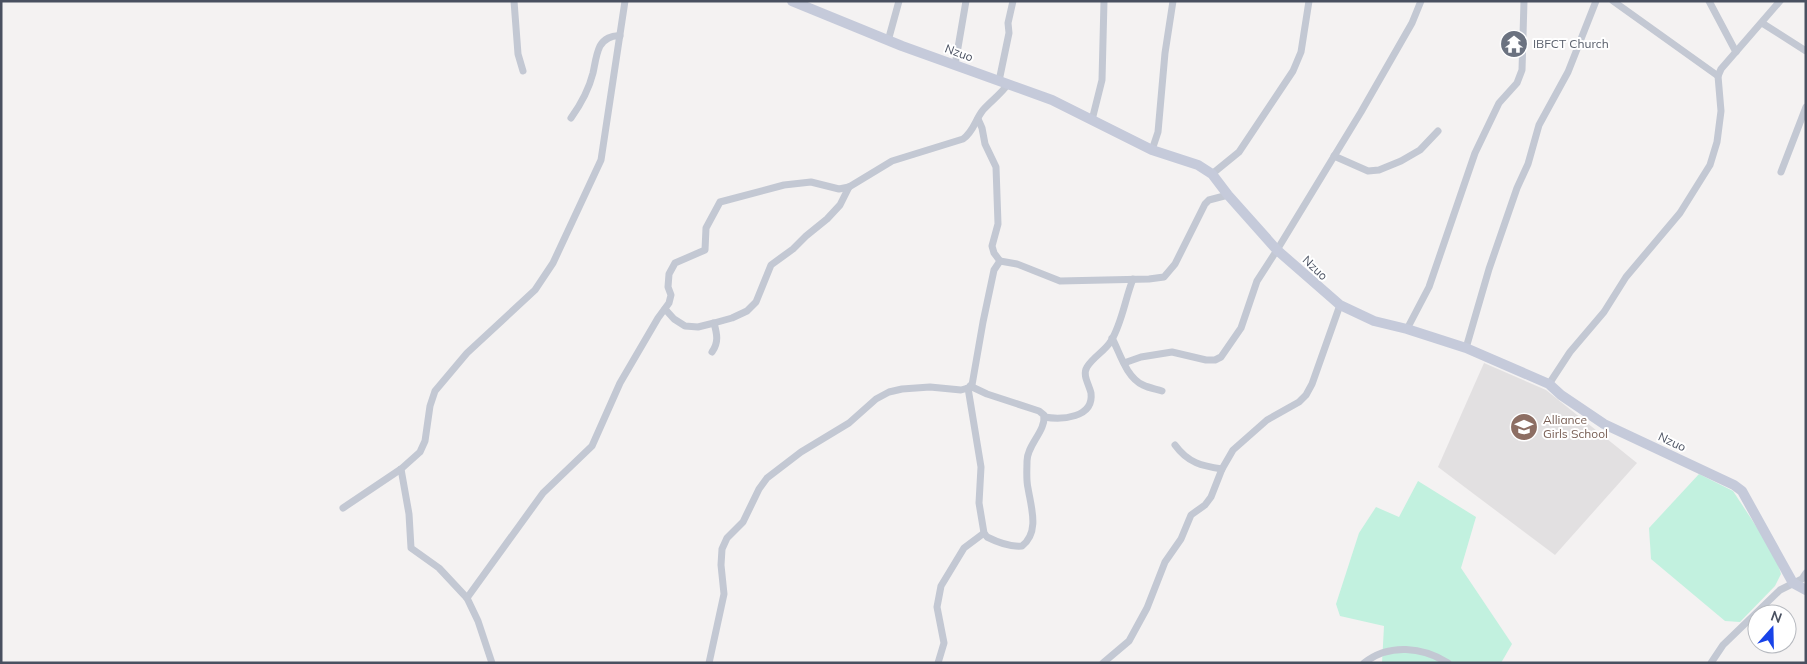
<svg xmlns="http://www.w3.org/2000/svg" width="1807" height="664" font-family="Mulish,sans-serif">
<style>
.education{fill:#e2e0e1}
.green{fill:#c2f1df}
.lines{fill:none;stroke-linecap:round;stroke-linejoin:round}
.street{stroke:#c3c8d3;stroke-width:7}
.secondary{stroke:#c5cada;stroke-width:10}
.labels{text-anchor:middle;stroke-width:4;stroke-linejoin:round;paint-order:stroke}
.worship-label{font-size:12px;fill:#5b616d;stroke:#fff;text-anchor:start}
.street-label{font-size:12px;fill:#495060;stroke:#fff}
.education-label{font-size:12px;fill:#785e54;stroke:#fff;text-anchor:start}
</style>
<rect width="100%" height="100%" fill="#f4f2f2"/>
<!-- education -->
<path class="education" d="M1484,363l62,27 91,73 -82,92 -117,-88z"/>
<!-- green -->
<g class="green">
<path d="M1699,474l34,17 42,64 6,19 -6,12 -35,36 -15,-1 -74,-62 -2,-31z"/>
<path d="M1418,481l58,36 -15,51 51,76 -11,19h-119l2,-37 -44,-10 -4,-12 23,-71 17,-26 23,10z"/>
</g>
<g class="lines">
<!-- street -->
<g class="street">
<path d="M514,1l4,53 5,17"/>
<path d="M1613,1l105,75"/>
<path d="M1709,1l27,51"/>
<path d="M1762,23l44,28"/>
<path d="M888,41l11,-40"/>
<path d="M955,65l11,-64"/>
<path d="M999,81l10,-48 -1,-10 5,-22"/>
<path d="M571,118c10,-14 18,-29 22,-45 2,-9 3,-19 7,-27 4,-7 12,-11 20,-10"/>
<path d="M978,119l4,9 3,16 11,23 2,57 -6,22 2,7 6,8"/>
<path d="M1092,120l10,-40 2,-79"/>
<path d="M1152,150l6,-18 7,-79 8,-52"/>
<path d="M1334,156l34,15 11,-1 22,-9 19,-11 18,-19"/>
<path d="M1781,172l25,-65"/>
<path d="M1212,174l27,-22 54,-81 8,-19 8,-51"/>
<path d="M665,309l9,10 11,7 13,1 16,-4 18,-5 15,-7 9,-9 15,-37 22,-16 13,-13 21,-17 13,-14 9,-18"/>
<path d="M1407,329l22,-42 46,-134 24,-50 18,-20 5,-13 2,-69"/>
<path d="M1112,338c8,15 14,39 31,47 6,3 13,4 19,6"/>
<path d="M1466,348l23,-79 28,-81 11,-24 11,-39 29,-53 28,-71"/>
<path d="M712,352c7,-10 5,-18 2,-29"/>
<path d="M1124,363l17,-6 31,-5 34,8h9l6,-3 20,-29 16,-47 20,-31 84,-138 51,-89 9,-22"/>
<path d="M1549,384l21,-32 34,-40 22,-35 54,-64 30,-48 7,-23 4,-31 -3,-35 3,-7 59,-68"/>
<path d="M968,388l13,79 -2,36 5,30 3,4c10,5 24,10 35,9 18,-14 9,-39 6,-58 -2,-8 -1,-18 -1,-27 0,-16 19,-30 17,-46l-5,-4 -52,-17 -17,-8"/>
<path d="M1044,417c18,3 50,1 47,-24 -2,-9 -9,-18 -4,-26 6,-10 18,-16 24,-26 11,-18 14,-42 22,-62"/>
<path d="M1175,445c13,18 27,21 47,24"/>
<path d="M401,469l8,45 2,34 28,20 28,30 11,23 14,42"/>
<path d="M343,508l58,-39 19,-17 5,-11 5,-35 5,-15 32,-38 68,-63 18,-27 48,-103 24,-159"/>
<path d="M467,598l76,-105 49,-47 28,-63 38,-65 11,-15 2,-8 -3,-8 1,-13 6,-11 30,-13 1,-22 14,-26 64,-17 27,-3 28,7 10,-2 43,-26 71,-22c11,-8 12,-19 20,-29 8,-9 18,-16 25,-26"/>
<path d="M709,663l15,-69 -3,-29 1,-16 5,-11 16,-16 16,-33 8,-11 34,-26 48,-29 27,-24 13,-7 13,-3 28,-2 31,3 7,-2 4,-3 11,-63 11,-52 6,-9 17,3 43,17 89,-2 15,-2 11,-13 30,-60 4,-4 19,-5"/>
<path d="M938,663l6,-20 -7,-36 4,-21 23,-38 20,-15"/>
<path d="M1103,663l26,-22 18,-33 18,-46 16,-23 10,-24 14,-10 6,-8 11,-28 11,-19 34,-30 32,-18 7,-7 6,-11 28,-79"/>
<path d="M1364,663c25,-20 59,-16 84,0"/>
<path d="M1711,663l12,-18 57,-55 22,-11 4,-6"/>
</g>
<!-- secondary -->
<path class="secondary" d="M792,1l110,45 150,54 100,50 46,15 14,9 16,21 49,55 63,55 34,16 33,8 59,19 83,36 12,11 43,29 130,61 8,6 51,92 13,7"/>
</g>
<!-- icons -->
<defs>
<g id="temple-disc" transform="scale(1.4375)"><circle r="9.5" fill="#6b7280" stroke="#fff"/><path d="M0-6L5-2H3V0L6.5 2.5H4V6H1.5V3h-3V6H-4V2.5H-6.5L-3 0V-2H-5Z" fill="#fff"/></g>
<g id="school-disc" transform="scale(1.4375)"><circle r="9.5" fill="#8d6e63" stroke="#fff"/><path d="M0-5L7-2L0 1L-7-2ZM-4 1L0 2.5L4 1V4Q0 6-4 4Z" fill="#fff"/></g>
</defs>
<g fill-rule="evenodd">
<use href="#temple-disc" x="1514" y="44"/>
<use href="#school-disc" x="1524" y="427"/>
</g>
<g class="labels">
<!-- worship labels -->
<g class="worship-label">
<text x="1533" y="48">IBFCT Church</text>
</g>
<!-- street labels -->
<g class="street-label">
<text transform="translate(959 53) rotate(20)" y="4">Nzuo</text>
<text transform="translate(1315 268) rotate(43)" y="4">Nzuo</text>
<text transform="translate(1672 442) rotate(25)" y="4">Nzuo</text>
</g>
<!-- education labels -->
<g class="education-label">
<text x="1543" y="424">Alliance<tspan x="1543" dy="14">Girls School</tspan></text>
</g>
</g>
<!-- border -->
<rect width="1807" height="664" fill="none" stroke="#495060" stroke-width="5"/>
<!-- north arrow -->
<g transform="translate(1772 629) rotate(20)"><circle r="24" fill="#ffffff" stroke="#b6b9bf"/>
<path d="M0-4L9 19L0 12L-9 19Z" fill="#1843e8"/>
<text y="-8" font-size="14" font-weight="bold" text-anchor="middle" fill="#495060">N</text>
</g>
</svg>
